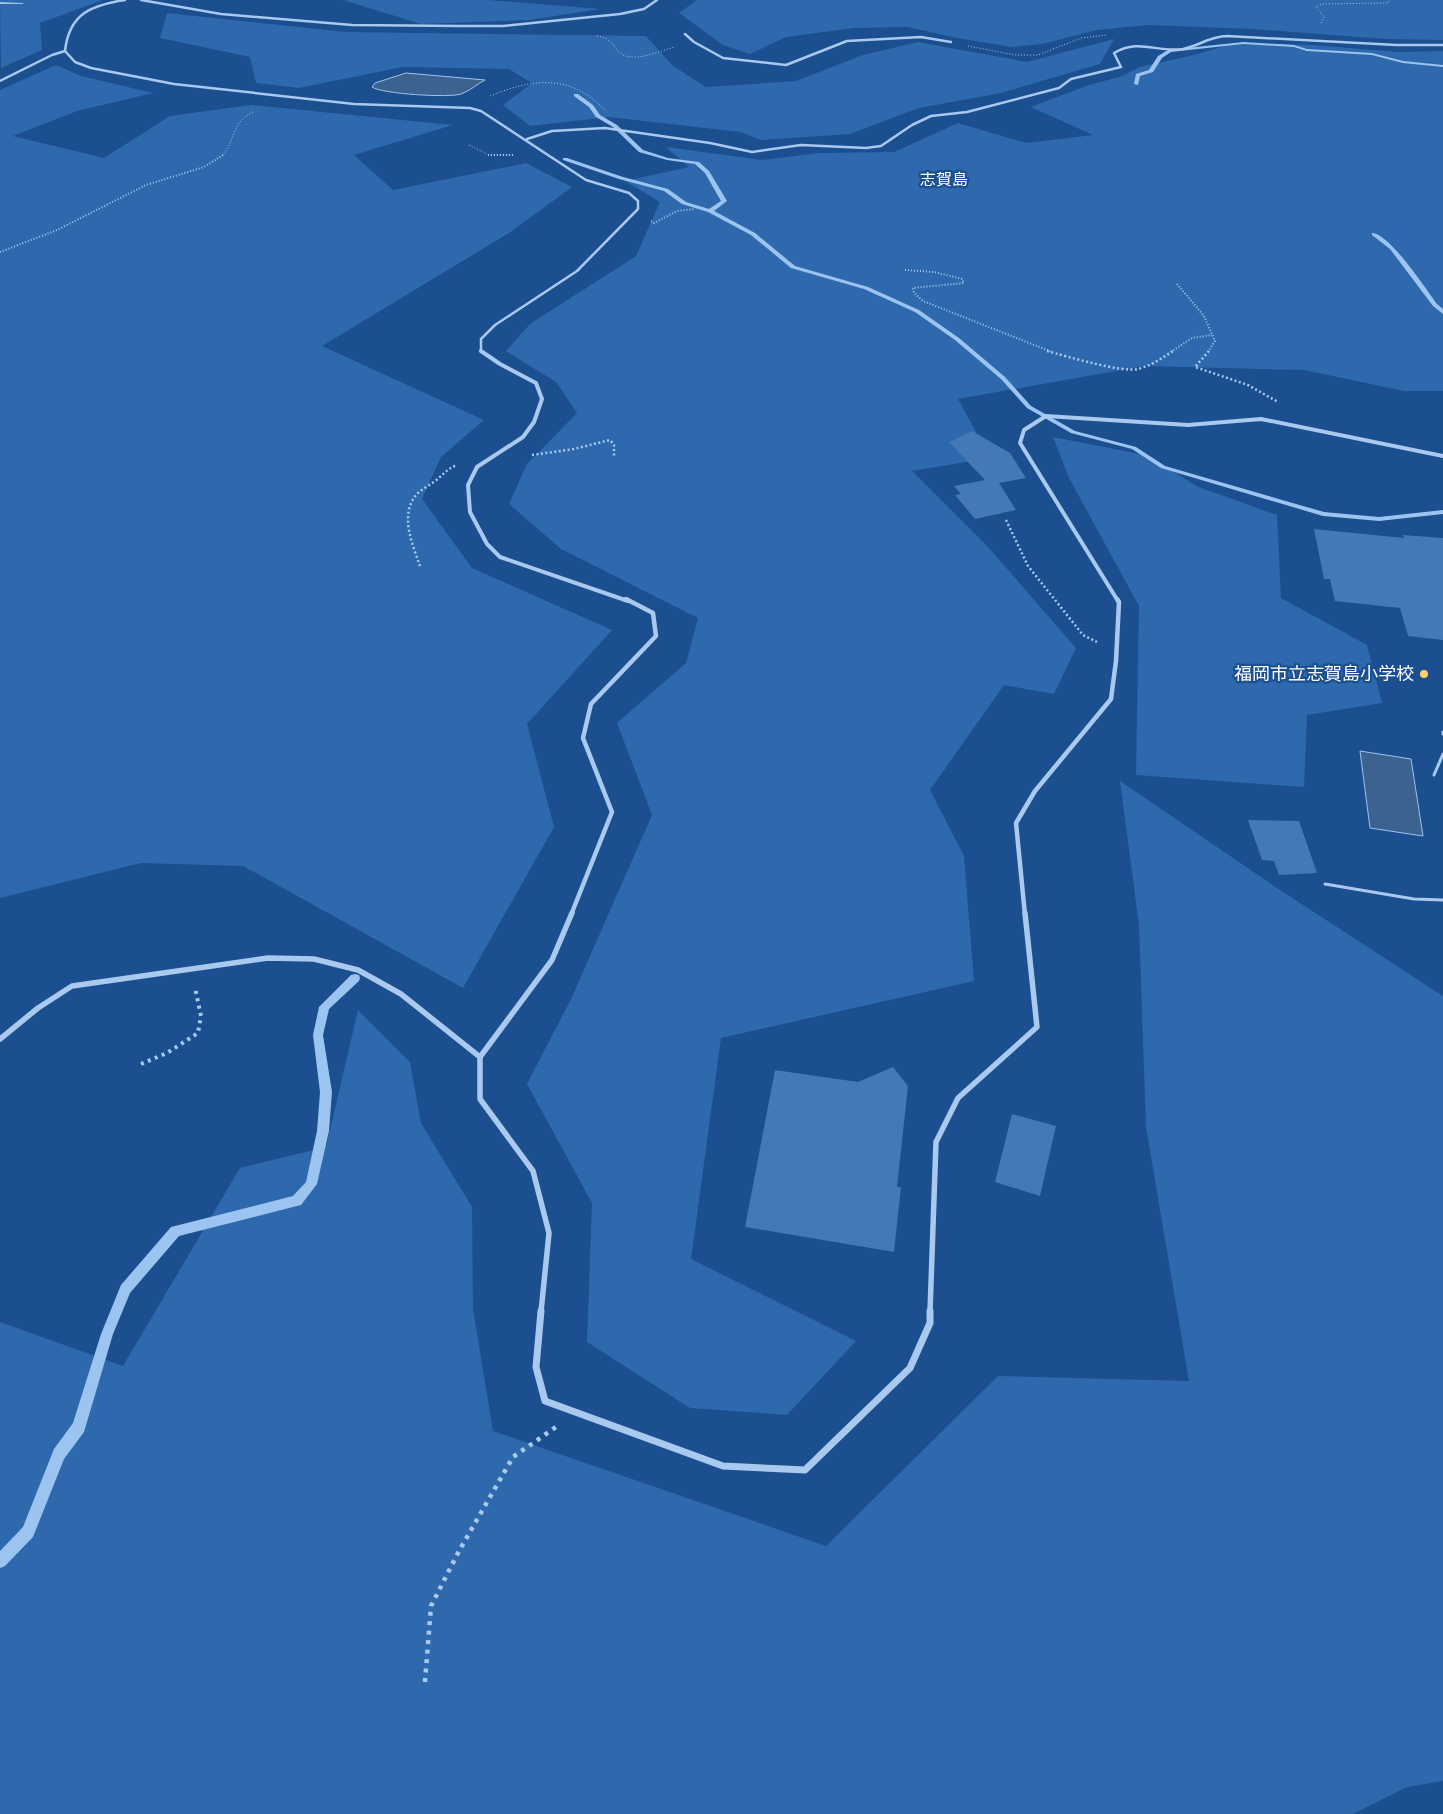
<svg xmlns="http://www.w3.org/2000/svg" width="1443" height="1814" font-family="'Sofia Sans Condensed','Noto Sans JP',sans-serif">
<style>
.green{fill:#2e69ad}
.water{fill:#3c6290;stroke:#9cc4f0}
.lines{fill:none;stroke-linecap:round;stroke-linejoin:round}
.stream{fill:#9cc4f0;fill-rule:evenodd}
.building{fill:#4478b7}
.path-far4{stroke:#a9c9ee;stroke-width:1;stroke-dasharray:1 2;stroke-linecap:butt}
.path-far3{stroke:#a9c9ee;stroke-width:2;stroke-dasharray:1 2;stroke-linecap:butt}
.path-far2{stroke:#a9c9ee;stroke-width:2.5;stroke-dasharray:2 2.5;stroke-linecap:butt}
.path-far1{stroke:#a9c9ee;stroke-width:4;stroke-dasharray:3 4.5;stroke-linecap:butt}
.path{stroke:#a9c9ee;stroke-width:4.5;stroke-dasharray:4 5.5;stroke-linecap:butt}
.service{stroke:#a9c9ee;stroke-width:3}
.minor-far4{stroke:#a9c9ee;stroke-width:2.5}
.minor-far3{stroke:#a9c9ee;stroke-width:4}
.minor-far2{stroke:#a9c9ee;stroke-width:4.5}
.minor-far1{stroke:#a9c9ee;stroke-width:5.5}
.minor{stroke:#a9c9ee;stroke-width:7}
.poi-dot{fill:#ffd166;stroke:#1b4f8f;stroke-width:2}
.labels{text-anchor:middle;stroke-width:4.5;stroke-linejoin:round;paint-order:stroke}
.far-quarter-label{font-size:16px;fill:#fff;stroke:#1b4f8f}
.poi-label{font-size:18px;fill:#fff;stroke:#1b4f8f;text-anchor:end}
</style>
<rect width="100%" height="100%" fill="#1b4f8f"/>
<!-- green -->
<g class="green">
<path d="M0,0h103l-63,23 2,27 -41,18z"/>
<path d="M343,0h145l113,9 -72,11 -108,4z"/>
<path d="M697,0h746v40l-58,-1 -133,-10 -104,-4 -51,5 -55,14 -30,3 -55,-9 -49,-11 -54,1 -68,9 -36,17 -27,-9 -44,-32z"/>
<path d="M167,13l179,19 300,4 27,30 33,21 90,-6 67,-26 55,-13 109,20 87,-23 -14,25 -99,29 -82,15 -69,26 -89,6 -21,-8 -131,-15 -79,9 -27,-21 29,-22 -23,-14 -106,-2 -104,21 -43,-5 -6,-26 -90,-19z"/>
<path d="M1234,43l78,2 87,7 44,-1v340h-39l-100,-21 -160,-4 -186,33 32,59 -78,13 77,77 87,100 -22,46 -50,-9 -74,105 34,66 10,125 -253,57 -30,221 165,82 -69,74 -97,-7 -103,-66 5,-139 -65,-119 45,-87 80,-182 -35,-92 69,-60 12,-45 -137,-69 -52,-45 18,-40 50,-51 -21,-31 -50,-31 24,-27 106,-68 24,-54 -35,-21 64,-14 -23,-20 96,13 57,-7 75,-1 64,-29 68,20 67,-8 -62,-28 55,-21 36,-10 18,-9 58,-13z"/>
<path d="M56,65l25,11 72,17 -76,18 -64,25 91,22 66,-42 81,-11 202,20 -99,30 39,35 133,-27 46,24 -63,46 -187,113 162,74 -43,37 -19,42 50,69 140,62 -85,94 27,103 -91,161 -220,-122 -102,-3 -141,35v-808z"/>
<path d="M1053,437l97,19 46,30 81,29 4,83 86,47 15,58 -75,12 -3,72 -168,-12 3,-169 -70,-128z"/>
<path d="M1120,781l160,109 163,106v785l-36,6 -54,27h-1353v-492l123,44 117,-198 86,-21 32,-137 52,52 11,61 51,84 1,102 20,122 333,115 172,-170 191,5 -43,-254 -7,-202z"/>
</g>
<!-- water -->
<g class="water">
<path d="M406,73l79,7c-8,4 -15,11 -24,14 -12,4 -79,0 -89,-7l3,-4z"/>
<path d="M1360,751l51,8 12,77 -53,-8z"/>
</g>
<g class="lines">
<!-- stream -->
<g class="stream">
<path d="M0,2l22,1 2,1h-24z"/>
<path d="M1243,42l51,3 13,4 65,4 31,8 40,4v2l-40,-4 -31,-8 -65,-4 -13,-4 -51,-3 -72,8 -9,6 -9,14 -13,4 -2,9 -4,-1 2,-10 13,-4 9,-14 10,-6z"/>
<path d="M574,94h4l15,11 7,10 17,10 26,25 25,8 31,4 10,9 18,30 -13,10 41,22 40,33 73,21 51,23 40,28 46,39 26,29 44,25 61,16 29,19 159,46 55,5 64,-7v4l-64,7 -56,-5 -162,-48 -29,-19 -61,-16 -44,-25 -26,-29 -46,-39 -40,-28 -51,-23 -73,-21 -40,-33 -43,-23 -26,-8 -18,-13 -45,-12 -56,-19v-2h4l56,19 45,12 18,13 23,7 12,-8 -16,-28 -10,-9 -28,-4 -28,-8 -26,-25 -17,-10 -7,-10 -15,-11z"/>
<path d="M1372,233c17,0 54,56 65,71l6,5v5l-10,-8 -43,-57 -18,-14z"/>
<path d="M355,974l4,1 1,3 -1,3 -30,28 -6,26 9,57 -3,39 -12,53 -16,21 -4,1 -118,30 -49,57 -17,41 -29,98 -20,27 -31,78 -28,29 -5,2v-17l23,-24 31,-78 19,-26 28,-89 20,-49 50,-58 122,-31 13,-14 11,-51 3,-39 -7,-57 6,-28 32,-32z"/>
</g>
</g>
<!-- building -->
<g class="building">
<path d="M972,431l38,22 16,25 -27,5 17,27 -41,9 -20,-24 6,-1 -7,-8 31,-6 -36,-38z"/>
<path d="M1314,529l90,9 -1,-3 40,3v102l-35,-4 -8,-28 -65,-7 -5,-22h-6z"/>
<path d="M1248,820l51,1 18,52 -38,2 -5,-14 -12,-1z"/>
<path d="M893,1067l15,19 -11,101h4l-7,65 -149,-25 30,-157 83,12z"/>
<path d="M1012,1114l44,12 -16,70 -45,-14z"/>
</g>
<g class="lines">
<!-- path-far4 -->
<g class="path-far4">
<path d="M1321,23l3,-6 -8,-10 6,-3 66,-1 1,-3"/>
<path d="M597,36c12,2 14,6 21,15 12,14 42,0 56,-4"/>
<path d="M968,46l47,9h23l43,-17 26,-3"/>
<path d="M490,96c44,-18 80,-22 115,14"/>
<path d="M469,145l20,10h25"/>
<path d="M222,156c15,-17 7,-31 31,-44"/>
</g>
<!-- path-far3 -->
<g class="path-far3">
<path d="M488,155h26"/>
<path d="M651,221l3,2 23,-12 18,-2"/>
<path d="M0,252l57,-22 89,-45 58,-18 19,-12"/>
<path d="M905,270l29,2 28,7 2,4 -51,5 1,5 9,8 129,51"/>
<path d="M1177,284l27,32 11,25 -7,11"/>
<path d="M1171,352l21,-14 20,-3"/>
</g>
<!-- path-far2 -->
<g class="path-far2">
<path d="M1047,351c19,5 75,22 91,18 13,-3 24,-11 35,-18"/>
<path d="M1209,351l-14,16 53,18 30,17"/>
<path d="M532,455l42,-6 36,-9 4,5v11"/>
<path d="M1006,520l22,46 55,69 14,7"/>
<path d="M420,566c-8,-23 -22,-54 -1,-74 5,-4 11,-7 16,-11 8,-6 13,-13 22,-16"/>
</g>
<!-- path-far1 -->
<path class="path-far1" d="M141,1064l26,-11 31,-20 3,-17 -6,-28"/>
<!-- path -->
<path class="path" d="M425,1682l6,-76 28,-55 54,-94 43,-30"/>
<!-- service -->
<g class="service">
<path d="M1443,732v2"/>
<path d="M1434,775l9,-21"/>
<path d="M1325,884l89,15 29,1"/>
</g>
<!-- minor-far4 -->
<g class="minor-far4">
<path d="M125,0c-34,5 -56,14 -60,51l10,11 16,6 83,16 180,20 116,4 11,3 105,69 43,13 9,8v8l-61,62 -82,54 -14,14v13"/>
<path d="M141,0l80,14 131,11 108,1h43l117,-12 24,-5 13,-9"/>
<path d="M685,34l9,8 29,16 63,7 61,-24 74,-4 30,5"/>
<path d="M0,81l52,-26 13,-4"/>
<path d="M527,139l25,-8 53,-3 105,15 42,9 49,-7 65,3 15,-2 31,-21 19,-9 36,-4 92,-24 12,-9 50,-12 -7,-14c25,-15 43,0 69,-4 16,-3 27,-13 44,-13l169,9h47"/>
</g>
<!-- minor-far3 -->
<g class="minor-far3">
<path d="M481,351l19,13 36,19 6,16 -8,23 -11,15 -46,30 -9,18 2,27 17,32 13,13 128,44"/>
<path d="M1118,601l-98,-158 4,-13 22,-14 142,9 73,-6 182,37"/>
</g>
<!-- minor-far2 -->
<g class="minor-far2">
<path d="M571,915l41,-103 -29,-74 8,-34 65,-68 -3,-23 -27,-14"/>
<path d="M1025,915l-9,-92 19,-32 76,-92 5,-38 3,-59 -2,-3"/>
</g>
<!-- minor-far1 -->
<g class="minor-far1">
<path d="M0,1039l38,-31 34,-22 196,-28 46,1 44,11 43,24 79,63"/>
<path d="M541,1312l8,-79 -16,-62 -53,-72v-42l72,-97 20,-47"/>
<path d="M930,1312l6,-170 22,-44 79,-71 -12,-114"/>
</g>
<!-- minor -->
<path class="minor" d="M541,1311l-5,56 9,34 178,65 82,4 105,-102 20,-45v-12"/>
</g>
<!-- markers -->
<circle class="poi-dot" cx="1424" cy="674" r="5"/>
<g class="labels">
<!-- far-quarter labels -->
<g class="far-quarter-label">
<text x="944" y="185">志賀島</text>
</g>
<!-- poi labels -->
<g class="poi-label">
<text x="1414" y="680">福岡市立志賀島小学校</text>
</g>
</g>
</svg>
